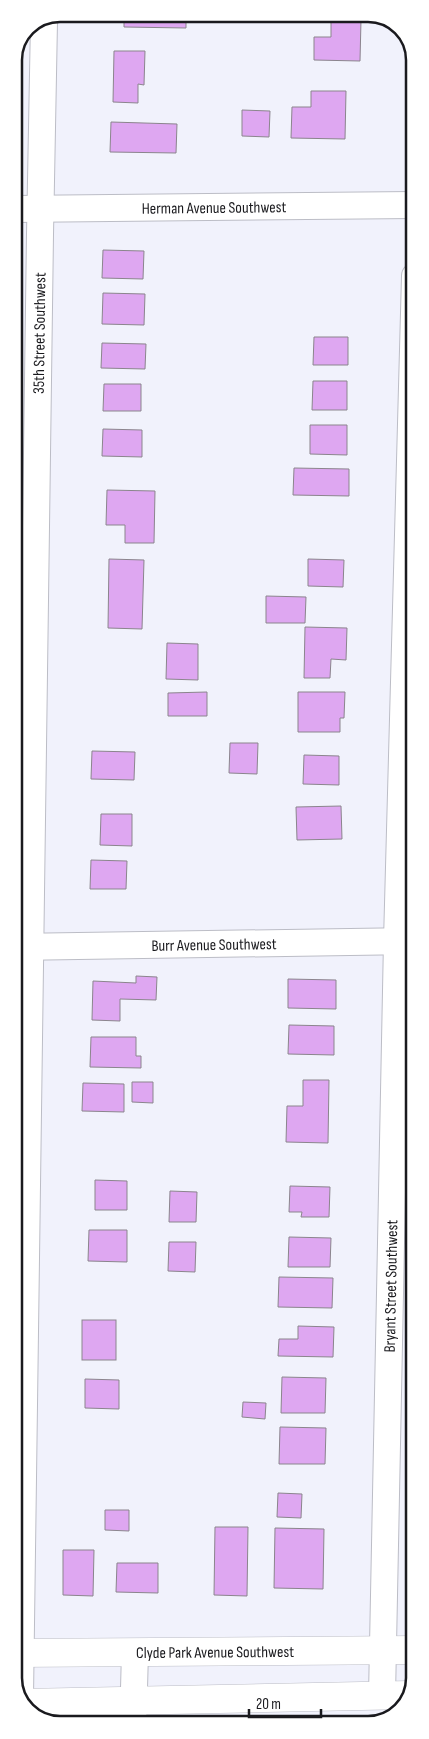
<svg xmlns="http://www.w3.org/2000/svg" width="429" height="1739" font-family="'Sofia Sans Condensed',sans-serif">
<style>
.building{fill:#dea7f1;stroke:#8b858d}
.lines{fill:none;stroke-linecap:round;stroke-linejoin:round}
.minor-casing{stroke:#bcbdc6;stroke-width:28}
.major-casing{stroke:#bcbdc6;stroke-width:29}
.minor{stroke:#fff;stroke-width:26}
.major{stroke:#fff;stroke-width:28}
.labels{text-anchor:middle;stroke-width:4.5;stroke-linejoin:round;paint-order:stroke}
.street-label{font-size:16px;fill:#1a1a1e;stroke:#fff}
.rim{fill:none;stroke:#1a1a1e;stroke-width:2.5}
</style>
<rect width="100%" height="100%" fill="#f1f2fc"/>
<!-- building -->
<g class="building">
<path d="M124,14h62v14l-62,-1z"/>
<path d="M331,19l30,1 -1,41 -46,-1v-23h17z"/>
<path d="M114,51h31l-1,34 -6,-1v19l-25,-1z"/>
<path d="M311,91h35l-1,48 -54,-1 1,-31h19z"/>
<path d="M242,110l28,1 -1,26 -27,-1z"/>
<path d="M111,122l66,2 -1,29 -66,-1z"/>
<path d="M103,250l41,1 -1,28 -41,-1z"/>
<path d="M103,293l42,1 -1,31 -42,-1z"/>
<path d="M314,337h34v28h-35z"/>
<path d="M102,343l44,1 -1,25 -44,-1z"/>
<path d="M313,381h34v29h-35z"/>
<path d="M104,384h37v27h-38z"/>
<path d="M310,425h37v30l-37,-1z"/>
<path d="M103,429l39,1v27l-40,-1z"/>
<path d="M294,468l55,1v27l-56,-1z"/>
<path d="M107,490l48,1 -1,52h-29v-18h-19z"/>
<path d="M109,559l35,1 -2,69 -34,-1z"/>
<path d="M308,559l36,1 -1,27 -35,-1z"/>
<path d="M266,596l40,1 -1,26h-39z"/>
<path d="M305,627l42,1 -1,32 -15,-1 -1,19h-26z"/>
<path d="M167,643l31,1v36l-32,-1z"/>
<path d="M207,692v24h-39v-23z"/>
<path d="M298,692h47l-1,26h-4v14h-42z"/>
<path d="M230,743h28l-1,31 -28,-1z"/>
<path d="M92,751l43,1 -1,28 -43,-1z"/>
<path d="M304,755l35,1v29l-36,-1z"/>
<path d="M341,806l1,33 -45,1 -1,-33z"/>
<path d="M101,814h31v32l-32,-1z"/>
<path d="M91,860l36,1 -1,28h-36z"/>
<path d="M136,976l21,1 -1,23 -36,-1v22l-28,-1 1,-39 43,2z"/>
<path d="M288,979l48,1v29l-48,-1z"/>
<path d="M289,1025l45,1v29l-46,-1z"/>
<path d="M91,1037h45v19h5v12l-51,-1z"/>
<path d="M303,1080h26l-1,63 -42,-1 1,-36h16z"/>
<path d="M132,1082h21v21l-21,-1z"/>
<path d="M83,1083l41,1v28l-42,-1z"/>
<path d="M95,1180l32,1v29h-32z"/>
<path d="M290,1186l40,1 -1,30h-28l1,-5h-13z"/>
<path d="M170,1191l27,1 -1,30h-27z"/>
<path d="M89,1230h38v32l-39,-1z"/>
<path d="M289,1237l42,1 -1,29h-42z"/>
<path d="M169,1242h27l-1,30 -27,-1z"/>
<path d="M279,1277l54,1 -1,30 -54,-1z"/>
<rect x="82" y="1320" width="34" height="40"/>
<path d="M298,1326l36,1 -1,30 -55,-1 1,-17h19z"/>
<path d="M282,1377l44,1 -1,35h-44z"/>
<path d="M85,1379l34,1v29l-34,-1z"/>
<path d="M243,1402l23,1 -1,16 -23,-2z"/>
<path d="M280,1427l46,1 -1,36h-46z"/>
<path d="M278,1493l24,1 -1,24 -24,-1z"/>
<path d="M105,1510h24v21l-24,-1z"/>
<path d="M215,1527h33l-1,69 -33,-1z"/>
<path d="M275,1528l49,1 -1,60 -49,-1z"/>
<path d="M63,1550h31l-1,46 -30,-1z"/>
<path d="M117,1563h41v30l-42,-1z"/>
</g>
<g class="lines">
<!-- minor casing -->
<g class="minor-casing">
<g id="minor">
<path id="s1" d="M14,209l400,-4"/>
<path id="s2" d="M14,947l400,-6"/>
<path id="s3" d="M382,1696l15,-755 18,-665"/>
<path id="s4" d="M20,1697l20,-1463 4,-213"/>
<path d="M133,1725l2,-73"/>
</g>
</g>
<!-- major casing -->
<g class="major-casing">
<g id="major">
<path id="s5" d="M15,1653l400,-3"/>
<path d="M23,1703l386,-8"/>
</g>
</g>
<!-- minor -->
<use href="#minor" class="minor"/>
<!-- major -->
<use href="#major" class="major"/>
</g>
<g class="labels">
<!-- street labels -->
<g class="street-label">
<text dy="6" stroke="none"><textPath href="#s1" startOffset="200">Herman Avenue Southwest</textPath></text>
<text dy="6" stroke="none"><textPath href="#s4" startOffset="1364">35th Street Southwest</textPath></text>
<text dy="6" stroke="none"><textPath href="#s2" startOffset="200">Burr Avenue Southwest</textPath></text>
<text dy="6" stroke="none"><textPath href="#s3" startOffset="410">Bryant Street Southwest</textPath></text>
<text dy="6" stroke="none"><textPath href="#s5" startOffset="200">Clyde Park Avenue Southwest</textPath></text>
</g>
</g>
<!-- crop -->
<path d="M0 0H429V1739H0ZM60 22H368A38 38 0 0 1 406 60V1678A38 38 0 0 1 368 1716H60A38 38 0 0 1 22 1678V60A38 38 0 0 1 60 22Z" fill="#fff" fill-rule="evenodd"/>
<path class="rim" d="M60 22H368A38 38 0 0 1 406 60V1678A38 38 0 0 1 368 1716H60A38 38 0 0 1 22 1678V60A38 38 0 0 1 60 22Z"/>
<!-- scale -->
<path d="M249 1709v8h72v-8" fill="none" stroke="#1a1a1e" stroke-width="2.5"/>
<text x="256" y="1709" font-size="15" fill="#1a1a1e" stroke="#ffffff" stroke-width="4" paint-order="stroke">20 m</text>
</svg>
